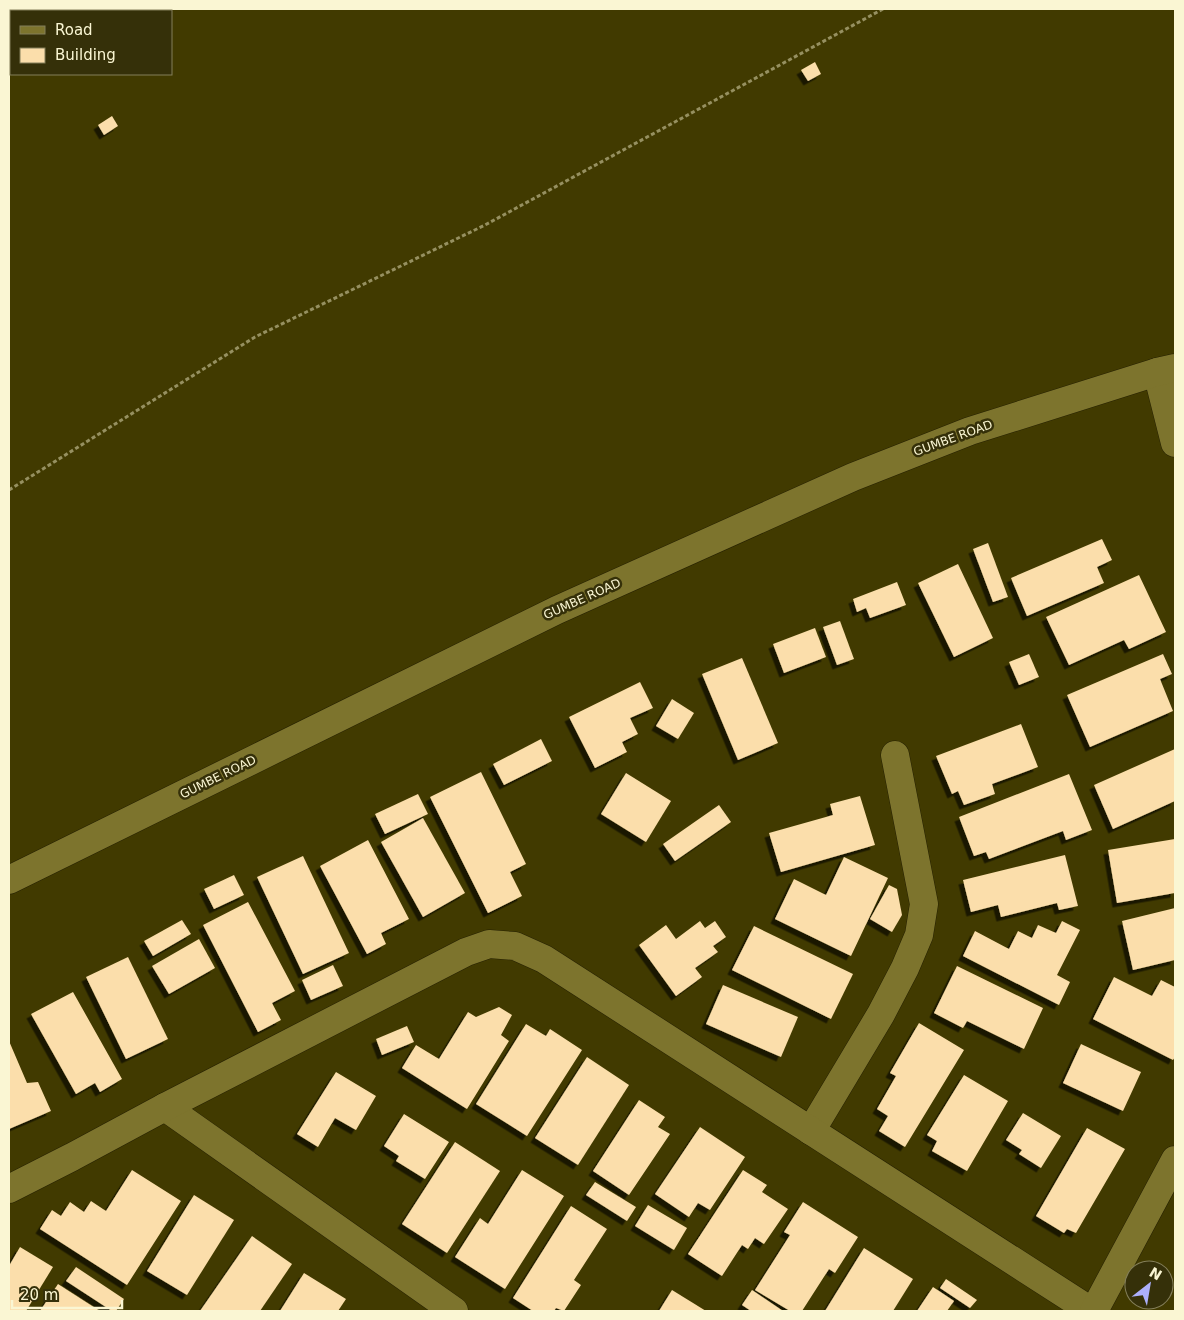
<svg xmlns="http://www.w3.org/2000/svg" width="1184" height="1320" font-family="'DejaVu Sans',sans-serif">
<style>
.building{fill:#fbdeab;filter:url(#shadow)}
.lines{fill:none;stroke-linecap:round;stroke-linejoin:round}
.minor-casing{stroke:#262100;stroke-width:29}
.tertiary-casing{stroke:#262100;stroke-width:29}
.path{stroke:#969060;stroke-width:3;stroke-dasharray:4 2.5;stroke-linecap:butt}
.minor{stroke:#7d742d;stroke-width:28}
.tertiary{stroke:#7d742d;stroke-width:28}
.labels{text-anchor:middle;stroke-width:5;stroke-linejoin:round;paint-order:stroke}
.street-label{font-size:12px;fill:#faf6d3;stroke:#353009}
</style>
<defs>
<filter id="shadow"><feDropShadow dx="-4.5" dy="4.5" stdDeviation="0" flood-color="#0009"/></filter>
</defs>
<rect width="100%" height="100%" fill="#413a00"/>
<!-- building -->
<g class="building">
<path d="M815,62l6,12 -13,7 -7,-11z"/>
<path d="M112,116l6,10 -14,9 -6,-10z"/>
<path d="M1102,539l10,21 -15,7 7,16 -77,33 -16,-38z"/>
<path d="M988,543l20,54 -15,5 -20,-53z"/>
<path d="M958,564l35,74 -39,19 -36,-74z"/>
<path d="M1139,575l27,57 -37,17 -5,-9 -55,25 -23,-48z"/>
<path d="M897,582l9,23 -36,13 -4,-10 -9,4 -4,-13z"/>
<path d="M840,621l14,38 -17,6 -14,-38z"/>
<path d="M815,628l11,29 -42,16 -11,-29z"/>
<path d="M1029,654l10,23 -20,8 -10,-23z"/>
<path d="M1163,654l9,20 -12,5 13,32 -83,36 -23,-52z"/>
<path d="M742,658l36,85 -40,17 -36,-86z"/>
<path d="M640,682l13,26 -23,10 8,16 -16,8 5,10 -32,16 -26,-51z"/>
<path d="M672,699l22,14 -16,26 -22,-13z"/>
<path d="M1021,724l17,43 -46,17 3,10 -31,11 -6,-14 -6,3 -16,-38z"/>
<path d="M541,739l11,22 -48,24 -11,-21z"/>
<path d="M1175,749v52l-62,28 -19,-44z"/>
<path d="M481,772l45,92 -16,8 12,24 -34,17 -58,-116z"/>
<path d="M626,773l45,28 -25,41 -45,-28z"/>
<path d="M1069,774l23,56 -26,10 -3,-9 -74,28 -3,-7 -12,4 -15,-39z"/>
<path d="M418,794l10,20 -43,20 -10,-20z"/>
<path d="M860,796l15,49 -94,27 -12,-39 64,-18 -3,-11z"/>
<path d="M719,805l12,17 -56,39 -12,-17z"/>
<path d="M423,818l42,75 -42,24 -42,-75z"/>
<path d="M1175,839v54l-58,10 -9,-53z"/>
<path d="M368,840l41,79 -28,14 5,11 -19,10 -47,-88z"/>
<path d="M1065,855l13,51 -19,4 -2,-7 -56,14 -3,-12 -27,7 -8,-32z"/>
<path d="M303,856l46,97 -46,21 -46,-97z"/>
<path d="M844,857l44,21 -37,78 -76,-37 19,-40 32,16z"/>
<path d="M234,875l10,20 -30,14 -10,-20z"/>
<path d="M889,885l8,4 5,26 -10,17 -22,-13z"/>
<path d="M248,902l47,89 -23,12 9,17 -23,12 -55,-107z"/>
<path d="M1175,908v52l-42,10 -11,-49z"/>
<path d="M182,920l9,14 -38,22 -9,-15z"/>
<path d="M700,921l5,7 10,-7 11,16 -13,9 5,6 -23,16 7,9 -26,19 -37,-51 27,-20 10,14z"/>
<path d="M1062,921l18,9 -23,45 13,7 -11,23 -96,-49 12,-25 34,18 9,-18 14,7 6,-13 18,8z"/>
<path d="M754,926l99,48 -22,45 -99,-49z"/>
<path d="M199,939l16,29 -46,26 -17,-28z"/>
<path d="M128,957l40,82 -42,20 -40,-82z"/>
<path d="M333,965l10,21 -32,14 -9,-20z"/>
<path d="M957,966l86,42 -19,41 -57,-28 -4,7 -29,-15z"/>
<path d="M1114,977l38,19 9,-16 14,7v70l-2,3 -80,-41z"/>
<path d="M723,985l75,32 -17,40 -75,-33z"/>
<path d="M73,992l49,87 -22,13 -5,-9 -19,11 -45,-80z"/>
<path d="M499,1007l13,8 -11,20 8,6 -42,68 -65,-41 14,-23 23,14 29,-47 8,5z"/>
<path d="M919,1023l45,27 -59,97 -26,-16 9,-15 -11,-7 19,-33 -6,-3z"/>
<path d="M526,1024l20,12 4,-7 32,21 -55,86 -51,-32z"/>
<path d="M407,1026l7,16 -32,13 -6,-16z"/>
<path d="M9,1041l18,42 11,-1 13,29 -42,18z"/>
<path d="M1081,1044l60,28 -18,39 -60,-28z"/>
<path d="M587,1057l42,28 -51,80 -43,-27z"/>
<path d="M336,1072l40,24 -20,34 -21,-12 -17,29 -21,-13z"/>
<path d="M964,1075l44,26 -41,70 -35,-20 5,-10 -10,-6z"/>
<path d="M639,1100l26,17 -7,10 12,7 -41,61 -36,-24z"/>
<path d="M1023,1113l38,23 -20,32 -22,-14 3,-4 -16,-10z"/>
<path d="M404,1114l45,28 -24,37 -29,-18 3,-5 -15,-10z"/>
<path d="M700,1127l45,30 -35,53 -12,-7 -9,14 -34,-23z"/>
<path d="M1087,1128l38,21 -49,84 -9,-4 -3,4 -28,-17z"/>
<path d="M455,1142l45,29 -53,82 -45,-29z"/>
<path d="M132,1170l49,31 -54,84 -87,-56 12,-19 9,6 9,-14 14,10 7,-11 15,10z"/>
<path d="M522,1170l42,26 -59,93 -50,-32 25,-39 8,6z"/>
<path d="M743,1170l24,15 -5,7 26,17 -24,35 -9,-6 -7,11 -6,-4 -20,31 -34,-22z"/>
<path d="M595,1182l41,25 -9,14 -41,-26z"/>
<path d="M194,1195l40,25 -47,75 -40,-24z"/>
<path d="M803,1202l55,35 -23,36 -6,-4 -27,42h-12l-35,-21 35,-55 -6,-3z"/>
<path d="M648,1205l39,23 -13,22 -39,-24z"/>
<path d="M571,1206l36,23 -33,51 7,5 -17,26 -8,-3 -2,3h-21l-20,-13z"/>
<path d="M252,1236l40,28 -32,47h-60z"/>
<path d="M20,1247l33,20 -27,44h-17v-45z"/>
<path d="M864,1248l49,31 -20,32h-68z"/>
<path d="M76,1267l48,32 -8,12h-4l-46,-30z"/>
<path d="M304,1273l42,26 -8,12h-58z"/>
<path d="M946,1279l31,21 -7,8 -30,-20z"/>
<path d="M58,1284l42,27h-60z"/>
<path d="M933,1287l21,14 -7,10h-30z"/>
<path d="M672,1290l34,21h-47z"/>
<path d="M752,1290l31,21h-32l-9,-6z"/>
</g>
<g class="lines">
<!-- minor casing -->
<g class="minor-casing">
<g id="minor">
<path d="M1157,372l18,71"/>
<path d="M165,1107l289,204"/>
<path d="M811,1131l70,-117 24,-46 14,-33 5,-31 -29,-149"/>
<path d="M9,1189l63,-32 93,-50 301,-155 23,-8 26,2 29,13 547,352"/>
<path d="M1094,1311l81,-151"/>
</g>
</g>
<!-- tertiary casing -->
<g class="tertiary-casing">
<path id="tertiary" d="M9,880l548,-270 296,-133 117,-46 187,-59 18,-4"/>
</g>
<!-- path -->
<path class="path" d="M9,490l246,-153 230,-112 398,-216"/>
<!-- minor -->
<use href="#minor" class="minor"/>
<!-- tertiary -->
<use href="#tertiary" class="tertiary"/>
</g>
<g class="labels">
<!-- street labels -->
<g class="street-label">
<text transform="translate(953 438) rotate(-20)" y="4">GUMBE ROAD</text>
<text transform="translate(582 599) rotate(-24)" y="4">GUMBE ROAD</text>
<text transform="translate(218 777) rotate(-26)" y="4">GUMBE ROAD</text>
</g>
</g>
<!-- border -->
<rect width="1184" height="1320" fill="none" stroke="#faf6d3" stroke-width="20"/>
<!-- legend -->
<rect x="10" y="10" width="162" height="65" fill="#353009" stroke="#847f5a"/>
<rect x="20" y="26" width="25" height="8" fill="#7d742d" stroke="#847f5a"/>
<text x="55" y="35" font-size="15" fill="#faf6d3">Road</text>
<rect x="20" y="48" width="25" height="15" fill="#fbdeab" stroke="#847f5a"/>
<text x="55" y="60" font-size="15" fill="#faf6d3">Building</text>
<!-- north arrow -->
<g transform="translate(1149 1285) rotate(31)"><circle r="24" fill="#353009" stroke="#847f5a"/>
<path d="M0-4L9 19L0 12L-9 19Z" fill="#acaffb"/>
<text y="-8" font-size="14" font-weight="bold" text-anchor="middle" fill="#faf6d3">N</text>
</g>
<!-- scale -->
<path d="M12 1300v8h110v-8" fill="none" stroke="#faf6d3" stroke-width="2.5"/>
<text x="20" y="1300" font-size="15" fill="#faf6d3" stroke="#353009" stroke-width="4" paint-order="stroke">20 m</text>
</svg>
